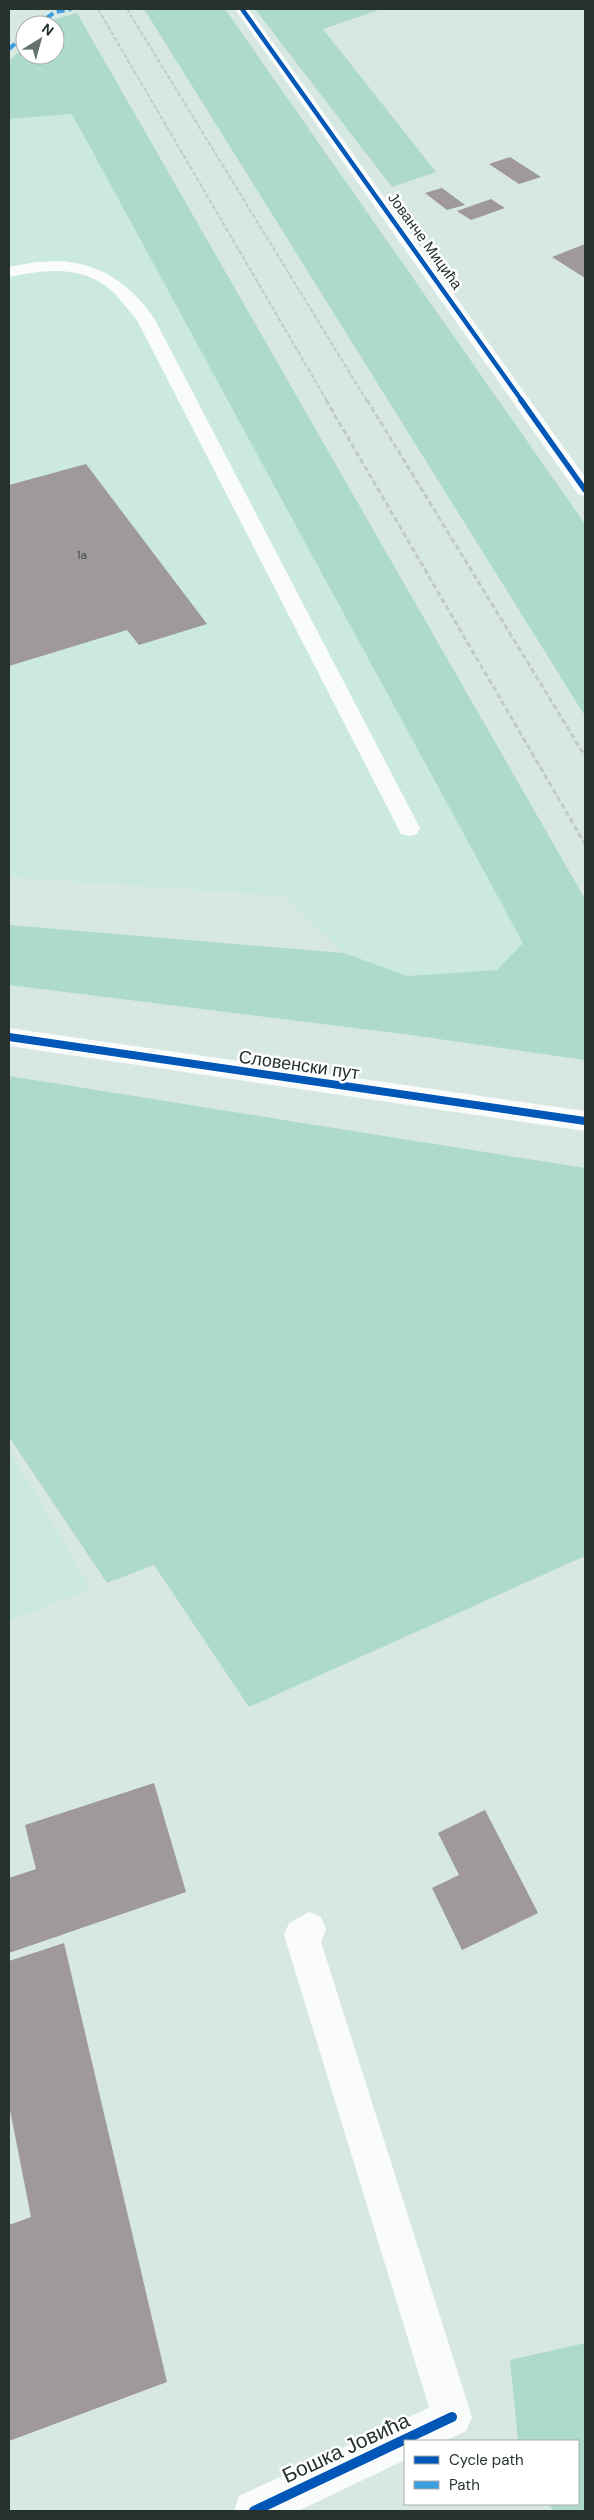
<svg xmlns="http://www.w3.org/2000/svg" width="594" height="2520" font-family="'DM Sans',sans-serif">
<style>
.built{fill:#cbe9de}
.green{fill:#aedacb}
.building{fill:#9f9999}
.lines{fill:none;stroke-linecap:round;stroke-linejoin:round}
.service{fill:#f9fcfb;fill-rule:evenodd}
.minor{fill:#f9fcfb;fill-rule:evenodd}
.tertiary{fill:#f9fcfb;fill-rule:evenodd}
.rail-far1{stroke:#c4c9c8;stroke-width:2;stroke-dasharray:4.5 2;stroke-linecap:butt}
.rail{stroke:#c4c9c8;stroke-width:3;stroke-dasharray:5.5 3;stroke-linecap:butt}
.quiet{stroke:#3c9de1;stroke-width:4;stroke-dasharray:8 4;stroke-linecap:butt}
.cycleway-far3-casing{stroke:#fff;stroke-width:6}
.cycleway-far2-casing{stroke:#fff;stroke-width:8}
.cycleway-far1-casing{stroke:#fff;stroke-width:11}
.cycleway-casing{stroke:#fff;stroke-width:13}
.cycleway-far3{stroke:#0057b8;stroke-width:4.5}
.cycleway-far2{stroke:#0057b8;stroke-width:5.5}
.cycleway-far1{stroke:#0057b8;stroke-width:8}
.cycleway{stroke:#0057b8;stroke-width:10}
.labels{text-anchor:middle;stroke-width:5;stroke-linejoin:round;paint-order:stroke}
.far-number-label{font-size:12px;fill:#444c49}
.far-street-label{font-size:15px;fill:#26322e;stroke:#fff}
.street-label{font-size:18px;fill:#26322e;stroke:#fff}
.near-street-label{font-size:21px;fill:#26322e;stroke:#fff}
</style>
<rect width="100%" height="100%" fill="#d7e8e2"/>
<!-- built -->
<g class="built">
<path d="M72,114l451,829 -26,27 -90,6 -63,-23 -60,-57 -275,-19v-758z"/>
<path d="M9,1449l82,140 -82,32z"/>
</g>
<!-- green -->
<g class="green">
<path d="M144,9h81l360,515v192z"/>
<path d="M255,9h127l-59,20 113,143 -44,15z"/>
<path d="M77,13l508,886v161l-174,-25 -402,-50v-60l335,28 63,23 90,-6 26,-27 -451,-829 -63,5v-58l16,-15v9h30v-30h-7l7,-6z"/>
<path d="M9,1076l576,92v388l-336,151 -95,-142 -47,18 -98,-146z"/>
<path d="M585,2343v168h-32l-4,-7h29v-63h-60l-8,-81z"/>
</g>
<!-- building -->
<g class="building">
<path d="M510,157l31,20 -22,7 -30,-20z"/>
<path d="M442,188l23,17 -18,5 -22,-17z"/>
<path d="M491,199l14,9 -34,12 -14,-9z"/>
<path d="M585,244v34l-33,-21z"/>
<path d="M86,464l121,160 -68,21 -12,-15 -118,36v-181z"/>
<path d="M154,1783l32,109 -177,61v-75l27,-9 -11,-44z"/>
<path d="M485,1810l53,103 -76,37 -30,-62 27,-13 -21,-42z"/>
<path d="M64,1943l103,439 -158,59v-216l22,-8 -22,-112v-144z"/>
</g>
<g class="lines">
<!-- service -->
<g class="service">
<path d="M63,261c40,4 68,24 91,57l266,510 -3,6 -8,2 -8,-2 -3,-6 -261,-508c-8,-9 -16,-20 -25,-29 -31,-27 -67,-21 -103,-14v-10l27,-5z"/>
<path d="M309,1912l12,5 5,12 -5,13 151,475 -6,14 -14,6 -14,-6 -6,-14 -148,-482 5,-12z"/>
</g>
<!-- minor -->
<g class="minor">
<path d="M235,9h14l336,468v19l-7,-2z"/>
<path d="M452,2397l14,6 6,14 -6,14 -21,10h-40v19l-107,51h-64l5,-15z"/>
</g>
<!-- tertiary -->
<path class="tertiary" d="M9,1028l576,83v20l-576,-85z"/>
<!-- rail-far1 -->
<g class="rail-far1">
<path d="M98,9l229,392"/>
<path d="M127,9l240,392"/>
</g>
<!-- rail -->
<g class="rail">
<path d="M326,400l259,444"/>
<path d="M367,400l218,356"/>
</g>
<!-- quiet -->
<g class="quiet">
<path d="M37,25l18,-13 16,-3"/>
<path d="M9,49l16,-14"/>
</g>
<!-- cycleway-far3 casing -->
<g class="cycleway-far3-casing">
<path id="cycleway-far3" d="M242,9l280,392"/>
</g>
<!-- cycleway-far2 casing -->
<g class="cycleway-far2-casing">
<path id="cycleway-far2" d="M521,400l64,90"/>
</g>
<!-- cycleway-far1 casing -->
<g class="cycleway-far1-casing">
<path id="cycleway-far1" d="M9,1037l576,84"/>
</g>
<!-- cycleway casing -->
<g class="cycleway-casing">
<path id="cycleway" d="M254,2511l198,-94"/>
</g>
<!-- cycleway-far3 -->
<use href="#cycleway-far3" class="cycleway-far3"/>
<!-- cycleway-far2 -->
<use href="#cycleway-far2" class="cycleway-far2"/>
<!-- cycleway-far1 -->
<use href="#cycleway-far1" class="cycleway-far1"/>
<!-- cycleway -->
<use href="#cycleway" class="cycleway"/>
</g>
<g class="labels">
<!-- far-number labels -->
<g class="far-number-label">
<text x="82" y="559">1a</text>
</g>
<!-- far-street labels -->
<g class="far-street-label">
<text transform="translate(425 241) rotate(54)" y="5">Јованче Мицића</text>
</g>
<!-- street labels -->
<g class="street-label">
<text transform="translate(299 1065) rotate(8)" y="6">Словенски пут</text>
</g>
<!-- near-street labels -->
<g class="near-street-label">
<text transform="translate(346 2448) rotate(-25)" y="7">Бошка Јовића</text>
</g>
</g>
<!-- border -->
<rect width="594" height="2520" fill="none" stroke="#26322e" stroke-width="20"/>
<!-- legend -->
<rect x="404" y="2440" width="175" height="65" fill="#ffffff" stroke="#a8adab"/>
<rect x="414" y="2456" width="25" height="8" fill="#0057b8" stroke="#a8adab"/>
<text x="449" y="2465" font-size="15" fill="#26322e">Cycle path</text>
<rect x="414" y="2481" width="25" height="8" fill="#3c9de1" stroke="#a8adab"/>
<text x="449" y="2490" font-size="15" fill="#26322e">Path</text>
<!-- north arrow -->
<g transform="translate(40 40) rotate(37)"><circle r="24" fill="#ffffff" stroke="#a8adab"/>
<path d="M0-4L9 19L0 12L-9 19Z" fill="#64726d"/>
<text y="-8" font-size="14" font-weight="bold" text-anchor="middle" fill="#26322e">N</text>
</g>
</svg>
